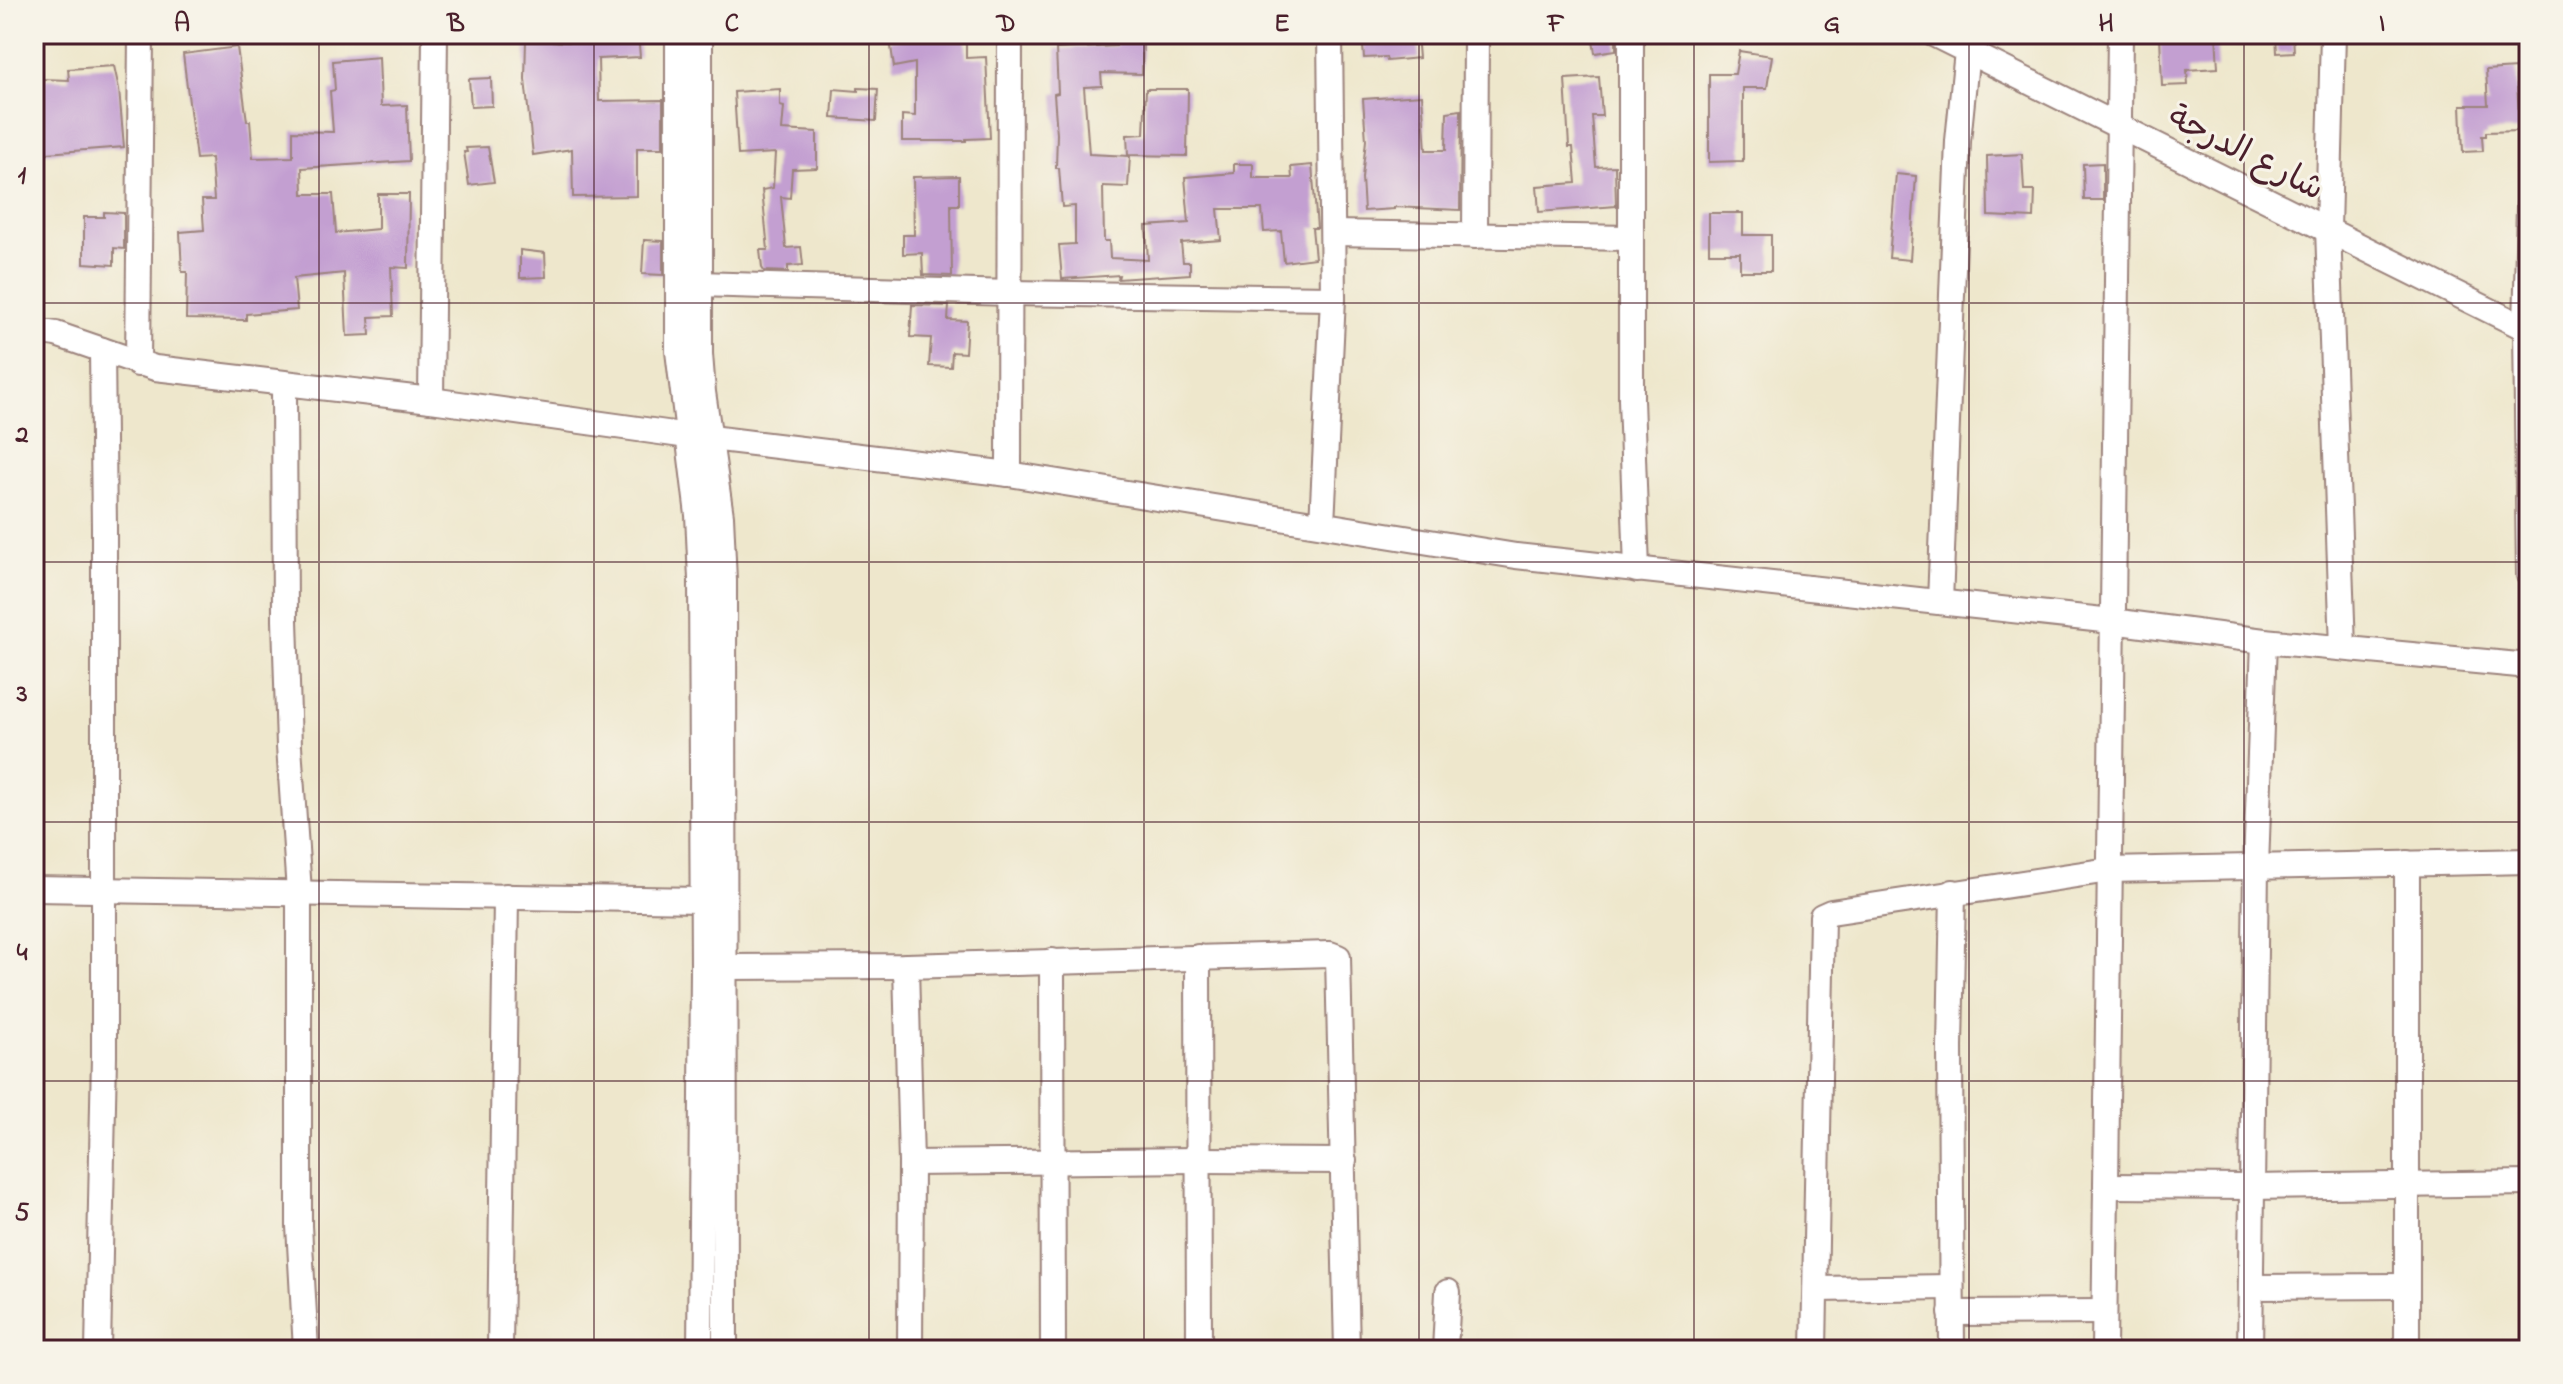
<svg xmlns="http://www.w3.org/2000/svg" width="2563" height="1384" font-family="'Indie Flower','Playpen Sans Arabic',sans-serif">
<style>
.building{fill:#c39fd1}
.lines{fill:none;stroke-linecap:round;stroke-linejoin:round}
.minor-casing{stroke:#9c837c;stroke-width:28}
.minor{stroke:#fff;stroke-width:24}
.grid{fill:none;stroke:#4a1f2b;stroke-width:2;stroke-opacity:0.55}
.labels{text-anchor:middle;stroke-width:6;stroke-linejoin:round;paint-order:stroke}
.street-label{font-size:34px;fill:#4a1f2b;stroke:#f7f3e8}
.neatline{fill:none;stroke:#4a1f2b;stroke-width:3}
.grid-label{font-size:26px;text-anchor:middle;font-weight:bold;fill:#4a1f2b}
</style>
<rect width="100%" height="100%" fill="#f7f3e8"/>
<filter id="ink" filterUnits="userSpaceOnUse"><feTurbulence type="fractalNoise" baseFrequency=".0125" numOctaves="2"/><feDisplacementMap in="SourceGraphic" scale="16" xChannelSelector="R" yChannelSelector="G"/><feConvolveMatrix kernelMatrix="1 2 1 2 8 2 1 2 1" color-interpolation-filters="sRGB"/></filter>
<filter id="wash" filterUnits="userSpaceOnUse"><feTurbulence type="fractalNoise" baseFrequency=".006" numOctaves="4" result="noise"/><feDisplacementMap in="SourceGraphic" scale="32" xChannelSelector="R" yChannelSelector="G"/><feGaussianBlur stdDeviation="1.8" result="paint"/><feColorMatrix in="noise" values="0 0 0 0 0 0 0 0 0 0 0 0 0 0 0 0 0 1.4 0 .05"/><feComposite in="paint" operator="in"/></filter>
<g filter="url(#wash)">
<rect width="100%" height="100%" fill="#eee7cc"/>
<g id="blocks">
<!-- building -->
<g class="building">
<path d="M568,34h70l2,23 -42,2 1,42 64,-1v48h-26v48l-64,1 -1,-48 -39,6 -8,-76 1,-39 43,2z"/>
<path d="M1417,34l2,24 -32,3 -1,-4 -22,1 -2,-23z"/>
<path d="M1592,34h24v16l-21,3z"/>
<path d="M2216,34l2,34 -31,2 1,15 -26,1 -2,-51z"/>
<path d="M2276,34h17l1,18 -17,1z"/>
<path d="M907,38h59v20l20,-1 4,81 -24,1v2h-64v-26l13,1v-53l-21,4 -4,-27z"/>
<path d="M1116,38l27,1 -1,35 -41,-1 1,13 -18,1 5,67 41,2 -2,31 -25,-1 1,55h5l1,17 38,2 -2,-34 43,-3 -4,-46 49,-4v-9h19v14h39l-1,-11 21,-2 5,63h-5l3,30 -31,4 -3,-31 -17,1 -2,-23h-44l3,31 -40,3 2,19h7v12l-72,5 1,-4 -57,4 -3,-34 16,-1v-38l-13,1 -3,-39h-3l1,-34 -3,-40 4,-1 -2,-44 60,-3z"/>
<path d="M237,47l10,74h3l3,37 40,-1v-26l40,1 -3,-41 5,-1 -2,-29 46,-4 2,49 26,-1 2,56 -107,7 1,26h30l3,39 42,-4v-35h31l-1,74 -17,-1 2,49 -24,1 1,18 -23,1 -3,-63 -50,5 3,32 -51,4v6l-60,-1 1,-47h-5l-2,-40 24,-2 -2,-30h12l-3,-42 -15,1 -13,-105z"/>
<path d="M1739,51l33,5 -5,32h-24v73l-34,1v-88h26z"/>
<path d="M114,66l5,23 5,58 -90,7v-68h9v-7l26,1 -1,-11z"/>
<path d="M2516,68l4,63 -34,1v4h-4l1,15 -20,1 -2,-47h27l-2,-35z"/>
<path d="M1599,77l3,39h-10l4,51 19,-1 1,40 -77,6 -2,-26 39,-3 -3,-36h-4l-4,-68z"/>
<path d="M491,78l1,28 -21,1 -2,-28z"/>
<path d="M858,88l20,1 -2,32 -44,-3 2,-29 24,2z"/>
<path d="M780,89v17l4,1 -2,23 35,2v36l-25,1 -2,29 -9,-1 5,51 15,-1 2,18 -15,1v6l-24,-1 -2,-3 -2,-18h8l-6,-60 11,-2 2,-35 -37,2 -4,-63z"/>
<path d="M1146,89h42l-1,67 -59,-1 -1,-20 17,-1z"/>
<path d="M1422,95l4,55h20l1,-38 14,-2 -1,100 -66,-3v2l-30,2 -2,-33 4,-38 -3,-41z"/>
<path d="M488,147l6,35 -25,3 -5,-33h3l-1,-4z"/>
<path d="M2022,154l2,37h11l-1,27 -46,-2 -1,-60z"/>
<path d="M2103,163v37h-19l-1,-36z"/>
<path d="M1896,174l20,2 -6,84 -21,-2z"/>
<path d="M959,176v29h-8l1,71 -29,-1 -1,-22 -19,1v-19h11l-1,-58z"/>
<path d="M104,212l20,1v36l-10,-1v17l-30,-2v-46h20z"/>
<path d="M1709,213h34v22h28v36h-31v-18h-31z"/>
<path d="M644,240l19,1v34l-21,-1z"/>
<path d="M520,250l25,3 1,24 -26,1z"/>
<path d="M912,305l37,1 -1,14 19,1 -2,32 -13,-1 -1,15 -22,-1 2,-28 -21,-1z"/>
</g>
</g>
</g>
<g filter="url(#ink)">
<use href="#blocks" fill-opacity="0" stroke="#9c837c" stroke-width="2"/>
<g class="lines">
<!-- minor casing -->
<g class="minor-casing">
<g id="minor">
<path d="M678,34v317l20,164 3,64 2,389 -3,382"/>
<path d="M700,34v320l3,38 18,124 3,65 1,769"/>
<path d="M1631,34v365l6,171"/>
<path d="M1933,34l596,296"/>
<path d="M2333,34l-5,195 15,419"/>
<path d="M2529,206l-3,122 3,247"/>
<path d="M1333,233l298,5"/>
<path d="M1475,236l1,-202"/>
<path d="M699,284l312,9 322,5"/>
<path d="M34,331l22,3 99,34 276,32 257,36"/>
<path d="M138,364l3,-330"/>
<path d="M284,385l1,235 4,126 10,146v334l7,124"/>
<path d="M431,400l4,-366"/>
<path d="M711,438l298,36 507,82 596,65 152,20 265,25"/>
<path d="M1009,474l1,-440"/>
<path d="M1322,524l11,-226 -3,-264"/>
<path d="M1940,602l18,-461 9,-90"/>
<path d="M34,889l668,11"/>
<path d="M1198,957l1,393"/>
<path d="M1052,961l1,389"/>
<path d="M906,966l5,197 -1,187"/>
<path d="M724,967l182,-1 424,-12 8,3 9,393"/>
<path d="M911,1163l288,-3 145,1"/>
<path d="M2106,1186l146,1 277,-4"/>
<path d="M2252,1287l154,-1"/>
<path d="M1816,1289l134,-2"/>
<path d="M1951,1313l153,-1"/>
<path d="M98,1350l6,-294v-528l-2,-178"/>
<path d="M500,1350l6,-454"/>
<path d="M1445,1350l3,-58"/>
<path d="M1814,1350l8,-434 9,-4 278,-42 420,-9"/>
<path d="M1952,1350l-2,-303 3,-155"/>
<path d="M2104,1350l16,-1316"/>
<path d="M2250,1350l6,-483 8,-226"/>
<path d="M2407,1350v-487"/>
</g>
</g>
<!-- minor -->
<use href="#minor" class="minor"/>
</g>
</g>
<!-- grid -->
<path class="grid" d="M319,34v1316M594,34v1316M869,34v1316M1144,34v1316M1419,34v1316M1694,34v1316M1969,34v1316M2244,34v1316M34,303h2495M34,562h2495M34,822h2495M34,1081h2495"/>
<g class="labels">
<!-- street labels -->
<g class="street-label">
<text transform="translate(2247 151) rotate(27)" y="12">شارع الدرجة</text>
</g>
</g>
<!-- margin -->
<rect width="2563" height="1384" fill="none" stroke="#f7f3e8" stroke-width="88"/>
<rect x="44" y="44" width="2475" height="1296" class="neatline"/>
<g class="grid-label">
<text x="182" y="31">A</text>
<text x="456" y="31">B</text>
<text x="732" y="31">C</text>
<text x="1006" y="31">D</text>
<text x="1282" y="31">E</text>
<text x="1556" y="31">F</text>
<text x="1832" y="31">G</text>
<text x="2106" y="31">H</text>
<text x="2382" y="31">I</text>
<text x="22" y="183">1</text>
<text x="22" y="442">2</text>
<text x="22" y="701">3</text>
<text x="22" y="960">4</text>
<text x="22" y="1220">5</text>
</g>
</svg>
